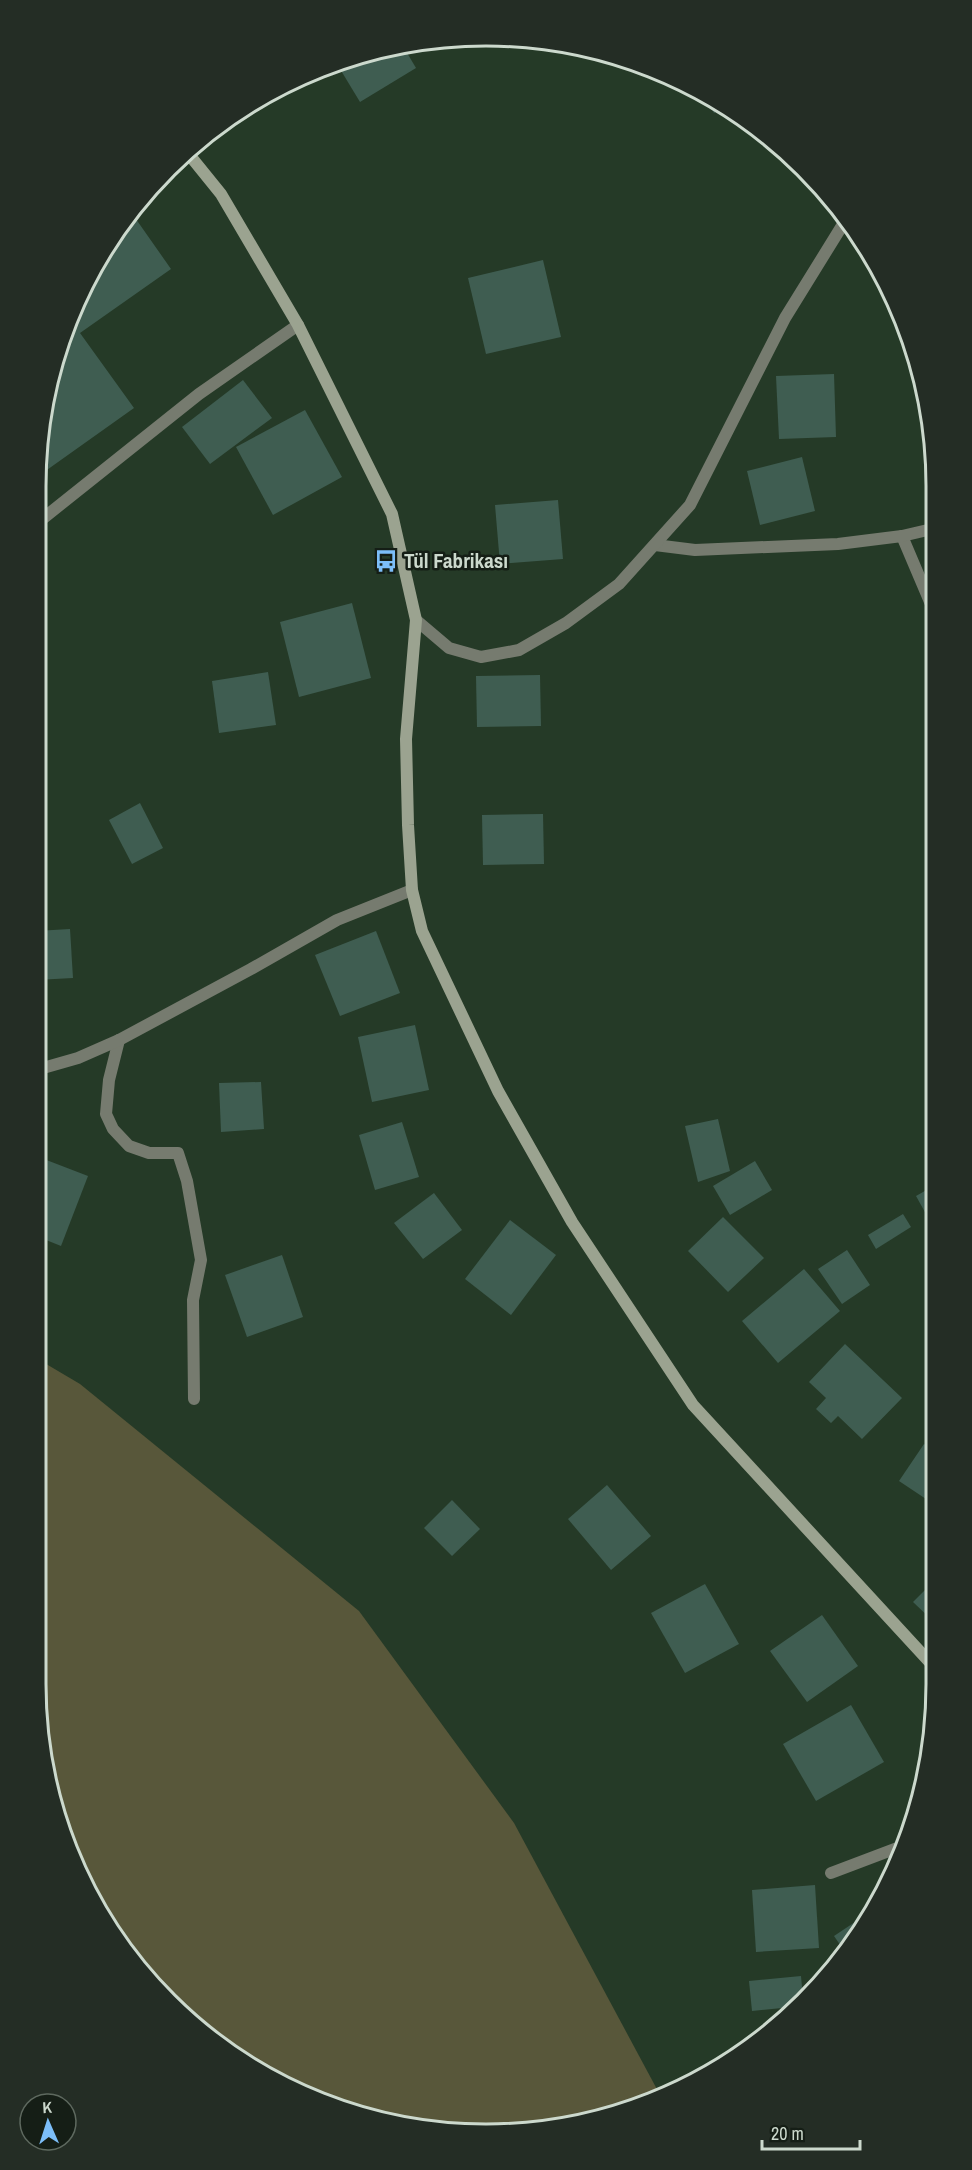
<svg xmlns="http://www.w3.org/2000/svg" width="972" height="2170" font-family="'Archivo Narrow',sans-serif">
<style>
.green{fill:#58573a}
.building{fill:#3f5d51}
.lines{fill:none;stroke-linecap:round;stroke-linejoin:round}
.lane{stroke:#767b6f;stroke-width:12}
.street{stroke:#767b6f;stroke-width:12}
.secondary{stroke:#9ba390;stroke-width:12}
.labels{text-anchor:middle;stroke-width:5;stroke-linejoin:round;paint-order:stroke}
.poi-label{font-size:21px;font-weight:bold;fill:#ccd9cd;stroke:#151e16;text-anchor:start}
.rim{fill:none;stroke:#ccd9cd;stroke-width:3}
</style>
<rect width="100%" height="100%" fill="#253a27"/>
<!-- green -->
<path class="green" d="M36,1358l44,26 279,227 155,212 145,270 -86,32 -87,9 -87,-9 -138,-51 -114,-94 -51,-71 -36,-80 -24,-145z"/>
<!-- building -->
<g class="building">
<path d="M403,46l13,22 -56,34 -23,-38 33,-13z"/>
<path d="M704,96l22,11 -12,6z"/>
<path d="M131,212l40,57 -91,64 54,75 -97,69 23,-136 36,-80z"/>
<path d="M543,260l18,77 -75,17 -18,-76z"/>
<path d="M834,374l2,63 -57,2 -3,-63z"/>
<path d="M243,380l29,38 -62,46 -28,-37z"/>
<path d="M305,410l37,67 -69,38 -37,-68z"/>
<path d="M802,457l13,54 -55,14 -13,-54z"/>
<path d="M558,500l5,59 -63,5 -5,-59z"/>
<path d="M352,603l19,75 -72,19 -19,-75z"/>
<path d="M268,672l8,53 -57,8 -7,-52z"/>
<path d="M540,675l1,51 -64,1 -1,-51z"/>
<path d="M140,803l23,45 -31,16 -23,-44z"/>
<path d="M543,814l1,50 -61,1 -1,-50z"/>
<path d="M70,929l3,49 -37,2v-49z"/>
<path d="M376,931l24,62 -60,23 -25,-61z"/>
<path d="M415,1025l14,65 -57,12 -14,-65z"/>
<path d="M261,1082l3,47 -43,3 -2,-49z"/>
<path d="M718,1119l12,52 -32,11 -13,-56z"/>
<path d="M402,1122l17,55 -44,13 -16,-55z"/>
<path d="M36,1156l52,20 -27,70 -25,-10z"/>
<path d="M755,1161l17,29 -42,25 -17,-29z"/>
<path d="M930,1188l4,8 1,13 -9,5 -10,-18z"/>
<path d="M434,1193l28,37 -39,29 -29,-36z"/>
<path d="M903,1214l8,13 -35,22 -8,-14z"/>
<path d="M723,1217l41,41 -36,34 -40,-41z"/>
<path d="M510,1220l46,35 -45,60 -46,-36z"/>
<path d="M847,1250l23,35 -28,19 -24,-35z"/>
<path d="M282,1255l21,62 -56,20 -22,-62z"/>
<path d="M804,1269l36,42 -62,52 -36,-42z"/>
<path d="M845,1344l57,54 -40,41 -24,-23 -7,7 -15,-14 10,-11 -17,-16z"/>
<path d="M924,1444l11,8v53l-36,-24z"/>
<path d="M607,1485l44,51 -40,34 -43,-51z"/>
<path d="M452,1500l28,29 -28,27 -28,-28z"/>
<path d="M705,1584l34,60 -54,29 -34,-60z"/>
<path d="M928,1587l8,8v25l-2,2 -21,-20z"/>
<path d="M822,1615l36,51 -51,36 -37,-51z"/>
<path d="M851,1705l33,57 -68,39 -33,-57z"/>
<path d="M815,1885l4,63 -63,4 -4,-62z"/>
<path d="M876,1908v1l-31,43 -11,-16z"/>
<path d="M801,1976l2,22 -11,9 -40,4 -3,-30z"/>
</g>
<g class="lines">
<!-- lane -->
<path class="lane" d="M36,524l163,-130 99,-69"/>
<!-- street -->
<g class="street">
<path d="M902,536l31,73"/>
<path d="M655,545l40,5 143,-6 64,-8 30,-7"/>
<path d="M416,620l33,28 32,9 38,-7 47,-27 53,-39 71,-79 95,-187 60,-97"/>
<path d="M119,1040l-10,40 -3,34 7,15 16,17 20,7h29l9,28 14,79 -8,40 1,99"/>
<path d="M36,1070l42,-12 41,-18 132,-71 86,-49 75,-30"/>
<path d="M831,1873l74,-28"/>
</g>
<!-- secondary -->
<path class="secondary" d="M187,152l34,42 77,131 94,189 24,106 -10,119 2,86 4,65 10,41 76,160 74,131 121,183 243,264"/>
</g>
<!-- icons -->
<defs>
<g id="bus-bare" transform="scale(1.8)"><path d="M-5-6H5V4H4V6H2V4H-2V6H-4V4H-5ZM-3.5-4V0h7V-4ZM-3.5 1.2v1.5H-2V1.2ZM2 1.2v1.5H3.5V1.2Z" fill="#7cbef9" stroke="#151e16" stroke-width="2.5" paint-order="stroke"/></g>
</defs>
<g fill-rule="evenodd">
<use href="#bus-bare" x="386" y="561"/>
</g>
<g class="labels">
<!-- poi labels -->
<g class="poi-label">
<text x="404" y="568">Tül Fabrikası</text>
</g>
</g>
<!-- crop -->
<path d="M0 0H972V2170H0ZM486 46H486A440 440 0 0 1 926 486V1684A440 440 0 0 1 486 2124H486A440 440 0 0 1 46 1684V486A440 440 0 0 1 486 46Z" fill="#242d25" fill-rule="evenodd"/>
<path class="rim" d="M486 46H486A440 440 0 0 1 926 486V1684A440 440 0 0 1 486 2124H486A440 440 0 0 1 46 1684V486A440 440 0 0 1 486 46Z"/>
<!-- north arrow -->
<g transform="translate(48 2122) rotate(357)"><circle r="28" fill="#151e16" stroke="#5e695f" stroke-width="1.5"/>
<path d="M0-4.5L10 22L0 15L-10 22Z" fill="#7cbef9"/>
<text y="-9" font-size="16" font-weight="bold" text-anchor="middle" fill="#ccd9cd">K</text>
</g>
<!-- scale -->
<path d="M762 2140v9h98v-9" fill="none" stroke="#ccd9cd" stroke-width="3"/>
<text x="771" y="2140" font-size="18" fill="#ccd9cd" stroke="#151e16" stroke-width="4.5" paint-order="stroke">20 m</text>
</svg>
